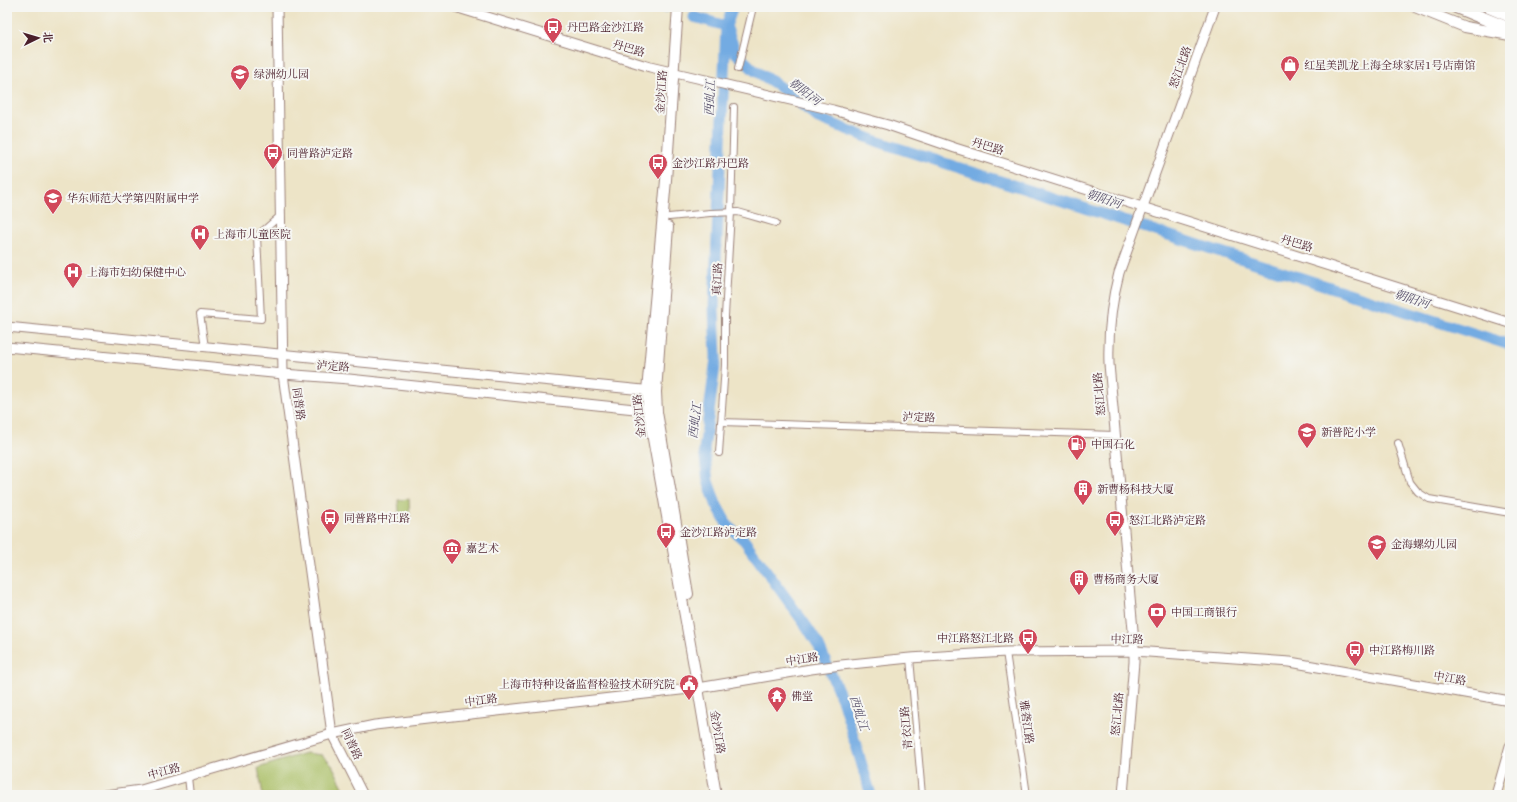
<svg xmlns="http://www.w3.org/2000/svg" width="1517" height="802" font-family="'Old Standard TT','Noto Serif SC',serif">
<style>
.green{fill:#a8bd62;stroke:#796e46}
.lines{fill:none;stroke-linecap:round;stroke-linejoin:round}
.river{stroke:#73abe2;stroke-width:11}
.street-casing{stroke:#9c8279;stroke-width:8}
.secondary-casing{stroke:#9c8279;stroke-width:11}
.primary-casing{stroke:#9c8279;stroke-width:12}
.highway-casing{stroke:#9c8279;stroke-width:14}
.street{stroke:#fff;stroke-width:6}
.secondary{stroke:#fff;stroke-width:9}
.primary{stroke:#fff;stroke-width:10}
.highway{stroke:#fff;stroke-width:12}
.labels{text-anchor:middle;stroke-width:4;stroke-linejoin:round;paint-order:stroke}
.poi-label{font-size:11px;fill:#4a1f2b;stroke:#f6f6f2;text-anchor:start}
.street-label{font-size:11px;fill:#4a1f2b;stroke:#f6f6f2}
.water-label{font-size:12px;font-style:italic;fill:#58506b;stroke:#f6f6f2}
</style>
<rect width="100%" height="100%" fill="#f6f6f2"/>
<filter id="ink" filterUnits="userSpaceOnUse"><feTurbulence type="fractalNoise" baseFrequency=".025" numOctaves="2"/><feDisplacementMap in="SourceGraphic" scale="8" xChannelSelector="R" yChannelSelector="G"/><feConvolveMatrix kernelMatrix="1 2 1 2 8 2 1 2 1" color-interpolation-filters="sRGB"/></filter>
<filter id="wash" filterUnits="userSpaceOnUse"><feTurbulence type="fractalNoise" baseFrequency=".012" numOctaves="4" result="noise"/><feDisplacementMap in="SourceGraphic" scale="16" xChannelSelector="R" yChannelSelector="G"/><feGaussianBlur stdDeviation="0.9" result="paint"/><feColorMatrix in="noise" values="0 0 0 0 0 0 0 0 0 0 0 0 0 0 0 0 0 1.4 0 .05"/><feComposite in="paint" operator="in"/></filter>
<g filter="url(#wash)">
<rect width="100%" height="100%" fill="#ede4c7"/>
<!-- green -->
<g class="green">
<path d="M409,499l1,22 -10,1 -2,-22z"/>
<path d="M305,753l17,2 10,10 15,30h-84l-5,-27z"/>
</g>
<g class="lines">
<!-- river -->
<g class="river">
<path d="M664,7h1"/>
<path d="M733,7l-7,19 -12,282 2,50 -12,92 4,31 8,23 12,22 16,14 63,87 12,19 24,56 28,93"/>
<path d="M694,17l32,9"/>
<path d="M726,26l10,27 18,17 22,14 42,34 61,24 631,203"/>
</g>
</g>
</g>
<g filter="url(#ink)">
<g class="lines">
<!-- street casing -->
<g class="street-casing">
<g id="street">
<path d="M738,69l15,-62"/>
<path d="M669,217l41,-4 28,-1 38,11"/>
<path d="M205,347l-5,-33 61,5 -4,-83 23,-20"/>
<path d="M721,422l394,13"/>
<path d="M1398,443l12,39 8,10 11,7 81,14"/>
<path d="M719,453l6,-88v-49l6,-104 3,-105"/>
<path d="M1006,652l21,143"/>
<path d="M910,658l12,137"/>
<path d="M188,777l2,18"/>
</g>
</g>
<!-- secondary casing -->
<g class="secondary-casing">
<g id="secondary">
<path d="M277,7l6,367 49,360 31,61"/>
<path d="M455,7l195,60 183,43 55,15 67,23 555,175"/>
<path d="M7,327l646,64"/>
<path d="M7,347l276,27 66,5 305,32"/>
<path d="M105,795l36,-5 191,-56 43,-9 323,-37 113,-19 30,-4 69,-7 96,-6 128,-1 156,11 220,39"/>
<path d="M1123,795l11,-133v-21l-25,-277c-1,-32 2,-61 10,-91l96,-266"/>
<path d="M1496,795l14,-49"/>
</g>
</g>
<!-- primary casing -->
<g class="primary-casing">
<g id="primary">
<path d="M678,7l-12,173 -19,211 1,20 50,277 18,107"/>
<path d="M1415,7l50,20 45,8"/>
<path d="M1506,7l4,2"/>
<path d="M668,227l-12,165 1,20 31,182"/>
</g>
</g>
<!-- highway casing -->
<g class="highway-casing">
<g id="highway">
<path d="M1456,7l54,22"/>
<path d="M1489,7l21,9"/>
</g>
</g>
<!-- street -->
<use href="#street" class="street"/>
<!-- secondary -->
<use href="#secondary" class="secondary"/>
<!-- primary -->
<use href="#primary" class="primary"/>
<!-- highway -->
<use href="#highway" class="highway"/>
</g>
</g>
<!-- icons -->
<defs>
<g id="bus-pin" transform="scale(1)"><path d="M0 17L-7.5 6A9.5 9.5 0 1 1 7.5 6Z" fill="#d1495b" stroke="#f6f6f2"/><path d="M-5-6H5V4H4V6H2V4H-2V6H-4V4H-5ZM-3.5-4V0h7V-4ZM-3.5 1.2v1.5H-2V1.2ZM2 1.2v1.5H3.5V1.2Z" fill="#fff"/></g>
<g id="shop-pin" transform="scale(1)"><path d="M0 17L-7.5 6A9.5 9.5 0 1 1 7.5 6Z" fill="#d1495b" stroke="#f6f6f2"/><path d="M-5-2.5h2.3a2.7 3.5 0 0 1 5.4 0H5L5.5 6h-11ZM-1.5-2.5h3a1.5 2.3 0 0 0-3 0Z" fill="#fff"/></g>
<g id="school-pin" transform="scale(1)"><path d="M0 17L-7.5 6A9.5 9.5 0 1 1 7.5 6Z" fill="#d1495b" stroke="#f6f6f2"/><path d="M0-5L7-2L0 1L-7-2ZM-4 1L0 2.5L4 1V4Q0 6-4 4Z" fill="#fff"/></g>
<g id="hospital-pin" transform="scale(1)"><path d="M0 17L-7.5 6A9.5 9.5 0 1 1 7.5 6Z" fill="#d1495b" stroke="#f6f6f2"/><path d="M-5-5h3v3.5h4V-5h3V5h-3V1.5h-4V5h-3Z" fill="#fff"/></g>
<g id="fuel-pin" transform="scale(1)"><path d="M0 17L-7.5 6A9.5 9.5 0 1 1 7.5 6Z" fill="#d1495b" stroke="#f6f6f2"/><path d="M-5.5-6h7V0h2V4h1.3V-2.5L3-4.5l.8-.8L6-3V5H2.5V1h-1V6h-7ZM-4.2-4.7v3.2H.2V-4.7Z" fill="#fff"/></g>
<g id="building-pin" transform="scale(1)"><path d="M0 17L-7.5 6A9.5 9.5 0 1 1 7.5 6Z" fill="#d1495b" stroke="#f6f6f2"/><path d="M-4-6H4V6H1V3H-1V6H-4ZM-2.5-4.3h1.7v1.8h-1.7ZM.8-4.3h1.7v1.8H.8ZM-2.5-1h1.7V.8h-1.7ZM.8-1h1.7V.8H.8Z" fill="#fff"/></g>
<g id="museum-pin" transform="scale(1)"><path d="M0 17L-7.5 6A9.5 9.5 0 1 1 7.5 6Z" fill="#d1495b" stroke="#f6f6f2"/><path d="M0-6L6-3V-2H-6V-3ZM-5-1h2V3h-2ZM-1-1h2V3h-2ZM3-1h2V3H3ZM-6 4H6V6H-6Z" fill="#fff"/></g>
<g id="bank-pin" transform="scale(1)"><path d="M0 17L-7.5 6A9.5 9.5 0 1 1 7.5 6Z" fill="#d1495b" stroke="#f6f6f2"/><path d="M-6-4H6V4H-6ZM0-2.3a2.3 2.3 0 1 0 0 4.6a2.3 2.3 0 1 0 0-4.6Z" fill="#fff"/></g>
<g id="civic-pin" transform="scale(1)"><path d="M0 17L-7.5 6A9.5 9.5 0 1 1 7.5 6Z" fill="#d1495b" stroke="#f6f6f2"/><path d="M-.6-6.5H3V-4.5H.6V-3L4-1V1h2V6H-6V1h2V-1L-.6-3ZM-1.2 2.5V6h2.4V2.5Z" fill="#fff"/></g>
<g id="temple-pin" transform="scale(1)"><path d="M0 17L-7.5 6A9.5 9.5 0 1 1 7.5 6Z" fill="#d1495b" stroke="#f6f6f2"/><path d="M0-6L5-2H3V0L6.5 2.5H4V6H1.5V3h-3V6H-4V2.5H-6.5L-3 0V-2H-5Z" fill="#fff"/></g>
</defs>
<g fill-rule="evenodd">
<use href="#bus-pin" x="553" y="27"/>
<use href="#shop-pin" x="1290" y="65"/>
<use href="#school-pin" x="240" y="74"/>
<use href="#bus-pin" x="273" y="153"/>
<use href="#bus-pin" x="658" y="163"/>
<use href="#school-pin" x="53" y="198"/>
<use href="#hospital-pin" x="200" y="234"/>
<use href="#hospital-pin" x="73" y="272"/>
<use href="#school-pin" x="1307" y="432"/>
<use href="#fuel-pin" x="1077" y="444"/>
<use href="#building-pin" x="1083" y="489"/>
<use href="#bus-pin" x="330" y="518"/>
<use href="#bus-pin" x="1115" y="520"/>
<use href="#bus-pin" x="666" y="532"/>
<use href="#school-pin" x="1377" y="544"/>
<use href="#museum-pin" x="452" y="548"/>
<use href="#building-pin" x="1079" y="579"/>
<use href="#bank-pin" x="1157" y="612"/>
<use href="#bus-pin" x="1028" y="638"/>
<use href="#bus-pin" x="1355" y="650"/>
<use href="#civic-pin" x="689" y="684"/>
<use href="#temple-pin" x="777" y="696"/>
</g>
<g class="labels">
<!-- poi labels -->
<g class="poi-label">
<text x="567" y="31">丹巴路金沙江路</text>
<text x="1304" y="69">红星美凯龙上海全球家居1号店南馆</text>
<text x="254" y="78">绿洲幼儿园</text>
<text x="287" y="157">同普路泸定路</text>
<text x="672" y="167">金沙江路丹巴路</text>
<text x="67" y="202">华东师范大学第四附属中学</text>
<text x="214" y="238">上海市儿童医院</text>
<text x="87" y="276">上海市妇幼保健中心</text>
<text x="1321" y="436">新普陀小学</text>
<text x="1091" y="448">中国石化</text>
<text x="1097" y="493">新曹杨科技大厦</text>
<text x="344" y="522">同普路中江路</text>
<text x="1129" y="524">怒江北路泸定路</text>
<text x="680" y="536">金沙江路泸定路</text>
<text x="1391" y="548">金海螺幼儿园</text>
<text x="466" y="552">嘉艺术</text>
<text x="1093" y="583">曹杨商务大厦</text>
<text x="1171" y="616">中国工商银行</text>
<text x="1014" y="642" text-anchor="end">中江路怒江北路</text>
<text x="1369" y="654">中江路梅川路</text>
<text x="675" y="688" text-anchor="end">上海市特种设备监督检验技术研究院</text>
<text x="791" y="700">佛堂</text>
</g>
<!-- street labels -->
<g class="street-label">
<text transform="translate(629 48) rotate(17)" y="4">丹巴路</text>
<text transform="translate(1180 67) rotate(-70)" y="4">怒江北路</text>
<text transform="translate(661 92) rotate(-86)" y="4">金沙江路</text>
<text transform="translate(988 146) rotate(17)" y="4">丹巴路</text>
<text transform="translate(1297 243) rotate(17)" y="4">丹巴路</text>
<text transform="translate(717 279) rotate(-87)" y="4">真江路</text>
<text transform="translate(333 366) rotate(4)" y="4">泸定路</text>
<text transform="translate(1099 394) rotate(-95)" y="4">怒江北路</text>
<text transform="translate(299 404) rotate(82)" y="4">同普路</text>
<text transform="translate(639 416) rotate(-96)" y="4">金沙江路</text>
<text transform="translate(919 417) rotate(2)" y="4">泸定路</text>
<text transform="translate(1127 639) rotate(1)" y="4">中江路</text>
<text transform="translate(802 659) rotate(-9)" y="4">中江路</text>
<text transform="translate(1450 678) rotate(10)" y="4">中江路</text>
<text transform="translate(481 700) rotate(-7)" y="4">中江路</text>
<text transform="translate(1117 714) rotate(-85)" y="4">怒江北路</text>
<text transform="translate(1027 722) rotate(82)" y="4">雅砻江路</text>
<text transform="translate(906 728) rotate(-95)" y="4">青衣江路</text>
<text transform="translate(718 732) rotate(81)" y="4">金沙江路</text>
<text transform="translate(352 744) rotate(65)" y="4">同普路</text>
<text transform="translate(164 771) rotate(-15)" y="4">中江路</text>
</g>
<!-- water labels -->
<g class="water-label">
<text transform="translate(805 92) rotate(37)" y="4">朝阳河</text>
<text transform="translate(710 98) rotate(-88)" y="4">西虬江</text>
<text transform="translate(1104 199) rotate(18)" y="4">朝阳河</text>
<text transform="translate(1412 299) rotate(18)" y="4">朝阳河</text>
<text transform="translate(695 421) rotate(-83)" y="4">西虬江</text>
<text transform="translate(859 713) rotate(72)" y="4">西虬江</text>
</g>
</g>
<!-- margin -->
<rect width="1517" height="802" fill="none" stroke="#f6f6f2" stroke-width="24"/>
<!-- north arrow -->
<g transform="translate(38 38) rotate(85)" stroke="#f6f6f2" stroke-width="3" paint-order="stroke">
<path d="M0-3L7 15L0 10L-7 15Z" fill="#4a1f2b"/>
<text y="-6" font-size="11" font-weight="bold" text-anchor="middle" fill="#4a1f2b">北</text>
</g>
</svg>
